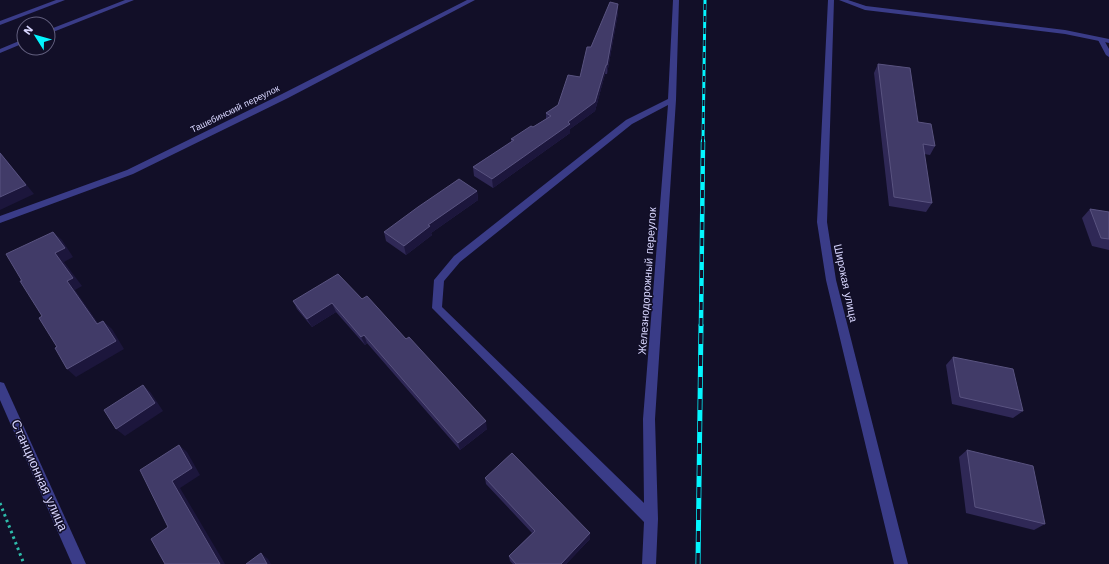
<svg xmlns="http://www.w3.org/2000/svg" width="1109" height="564" font-family="'Work Sans',sans-serif">
<style>
.lines{fill:none;stroke-linecap:round;stroke-linejoin:round}
.path{stroke:#2ebbaa;stroke-width:3;stroke-dasharray:2.5 3.5;stroke-linecap:butt}
.lane{fill:#3a3c88;fill-rule:evenodd}
.street{fill:#3a3c88;fill-rule:evenodd}
.rail-far2-casing{stroke:#03f6ff;stroke-width:3}
.rail-far1-casing{stroke:#03f6ff;stroke-width:4.5}
.rail-casing{stroke:#03f6ff;stroke-width:5}
.rail-far2{stroke:#120f28;stroke-width:2;stroke-dasharray:6;stroke-linecap:butt}
.rail-far1{stroke:#120f28;stroke-width:3;stroke-dasharray:8;stroke-linecap:butt}
.rail{stroke:#120f28;stroke-width:3.5;stroke-dasharray:11;stroke-linecap:butt}
.wall{fill:#2f2856}
.shaded-wall{fill:#1c163c}
.building{fill:#413b68;stroke:#595380}
.labels{text-anchor:middle;stroke-width:3;stroke-linejoin:round;paint-order:stroke}
.far-street-label{font-size:9px;fill:#d9d7ff;stroke:#120f28}
.street-label{font-size:11px;fill:#d9d7ff;stroke:#120f28}
.near-street-label{font-size:13px;fill:#d9d7ff;stroke:#120f28}
</style>
<rect width="100%" height="100%" fill="#120f28"/>
<g class="lines">
<!-- path -->
<path class="path" d="M0,503l24,61"/>
<!-- lane -->
<path class="lane" d="M839,0h9l18,6 199,24 44,9v4l-44,-9 -200,-24z"/>
<!-- street -->
<g class="street">
<path d="M56,0h9l-65,25v-4z"/>
<path d="M125,0h9l-86,34v-4z"/>
<path d="M467,0h8l-187,98 -155,76 -133,49v-7l127,-46 155,-76z"/>
<path d="M673,0h6l-3,100 -21,319 3,100 -2,45h-14l2,-42 -212,-214 2,-28 20,-24 172,-136 42,-21zM668,105l-25,314 1,84 -202,-196 2,-26 16,-19 172,-138z"/>
<path d="M828,0h6l-7,222 9,58 72,284h-14l-68,-284 -9,-58z"/>
<path d="M24,39v4l-24,10v-4z"/>
<path d="M1099,39l5,1 5,9v8l-3,-2 -8,-15z"/>
<path d="M0,382l4,1 82,181h-14l-72,-164z"/>
</g>
<!-- rail-far2 casing -->
<g class="rail-far2-casing">
<path id="rail-far2" d="M703,142l2,-142"/>
</g>
<!-- rail-far1 casing -->
<g class="rail-far1-casing">
<path id="rail-far1" d="M701,326l2,-185"/>
</g>
<!-- rail casing -->
<g class="rail-casing">
<path id="rail" d="M698,564l3,-239"/>
</g>
<!-- rail-far2 -->
<use href="#rail-far2" class="rail-far2"/>
<!-- rail-far1 -->
<use href="#rail-far1" class="rail-far1"/>
<!-- rail -->
<use href="#rail" class="rail"/>
</g>
<!-- wall -->
<g class="wall">
<path d="M618,4v9l-11,61h-2l-10,37 -25,18v4l-77,55 -19,-12 -1,-9 38,-25v-3l22,-12 13,-8v-6l12,-8 22,-28 11,-30z"/>
<path d="M878,64l57,82 -5,9 -6,-1 8,49 -6,9 -37,-6 -15,-133z"/>
<path d="M477,191l1,9 -47,33 1,2 -26,20 -20,-14 -2,-9z"/>
<path d="M1090,209l19,3v38l-17,-4 -10,-28z"/>
<path d="M362,299l125,130 -27,21 -93,-107 -2,2 -29,-33 -24,15 -15,-18 -4,-8z"/>
<path d="M953,357l70,54 -10,7 -61,-14 -6,-39z"/>
<path d="M967,450l78,74 -11,6 -68,-17 -7,-56z"/>
<path d="M485,478l105,61 -24,25h-53l-3,-3 -1,-5 23,-23 -46,-49z"/>
</g>
<!-- shaded-wall -->
<g class="shaded-wall">
<path d="M618,4v9l-11,61v-9z"/>
<path d="M606,65l-1,9 -10,37 -25,18v4l-77,55 -1,-9 76,-57z"/>
<path d="M0,152l34,42 -34,16z"/>
<path d="M477,191l1,9 -47,33 1,2 -26,20 -2,-9 24,-21z"/>
<path d="M53,232l9,8 11,17 -9,5 18,24 -7,4 30,43 -8,-9 -30,-43 -12,-28z"/>
<path d="M332,303l4,9 -24,15 -5,-8z"/>
<path d="M103,321l9,8 12,20 -48,28 -9,-8z"/>
<path d="M364,335l3,8 -2,2 -4,-8z"/>
<path d="M143,385l8,8 12,18 -38,25 -9,-7z"/>
<path d="M486,421l1,8 -27,21 -2,-7z"/>
<path d="M179,445l8,7 13,23 -20,13 45,76h-5l-48,-83z"/>
<path d="M590,533v6l-24,25h-5z"/>
<path d="M261,553l7,6 3,5h-4z"/>
</g>
<!-- building -->
<g class="building">
<path d="M610,2l8,2 -11,61h-1l-11,37 -27,20 2,2 -78,55 -19,-12 41,-27 -3,-1 20,-13 2,1 18,-11 -5,-3 12,-8 10,-30 12,2 7,-30h4z"/>
<path d="M878,64l32,4 8,54 13,2 4,22 -12,-2 9,59 -38,-6z"/>
<path d="M0,153l26,32 -26,12z"/>
<path d="M459,179l18,12 -49,34 2,1 -26,20 -20,-14 34,-25z"/>
<path d="M1090,209l19,3v27l-8,-1z"/>
<path d="M53,232l12,16 -10,5 18,25 -6,3 30,43 6,-3 13,20 -49,28 -12,-21 2,-1 -18,-29 3,-2 -22,-35h2l-16,-27z"/>
<path d="M338,274l24,25 5,-3 39,43 3,-2 77,84 -28,22 -94,-108 -3,2 -29,-34 -25,16 -14,-18z"/>
<path d="M953,357l60,12 10,42 -63,-14z"/>
<path d="M143,385l12,18 -39,26 -12,-19z"/>
<path d="M179,445l13,23 -20,13 48,83h-55l-14,-25 17,-12 -28,-57z"/>
<path d="M967,450l66,16 12,58 -70,-17z"/>
<path d="M512,453l78,80 -29,31h-45l-7,-8 26,-25 -50,-53z"/>
<path d="M261,553l6,11h-21z"/>
</g>
<g class="labels">
<!-- far-street labels -->
<g class="far-street-label">
<text transform="translate(235 109) rotate(-26)" y="3">Ташебинский переулок</text>
</g>
<!-- street labels -->
<g class="street-label">
<text transform="translate(647 281) rotate(-86)" y="4">Железнодорожный переулок</text>
<text transform="translate(846 283) rotate(78)" y="4">Широкая улица</text>
</g>
<!-- near-street labels -->
<g class="near-street-label">
<text transform="translate(40 475) rotate(66)" y="5">Станционная улица</text>
</g>
</g>
<!-- north arrow -->
<g transform="translate(36 36) rotate(307)"><circle r="19" fill="#120f28" stroke="#625f7e"/>
<path d="M0-3L7 15L0 10L-7 15Z" fill="#03f6ff"/>
<text y="-6" font-size="11" font-weight="bold" text-anchor="middle" fill="#d9d7ff">N</text>
</g>
</svg>
